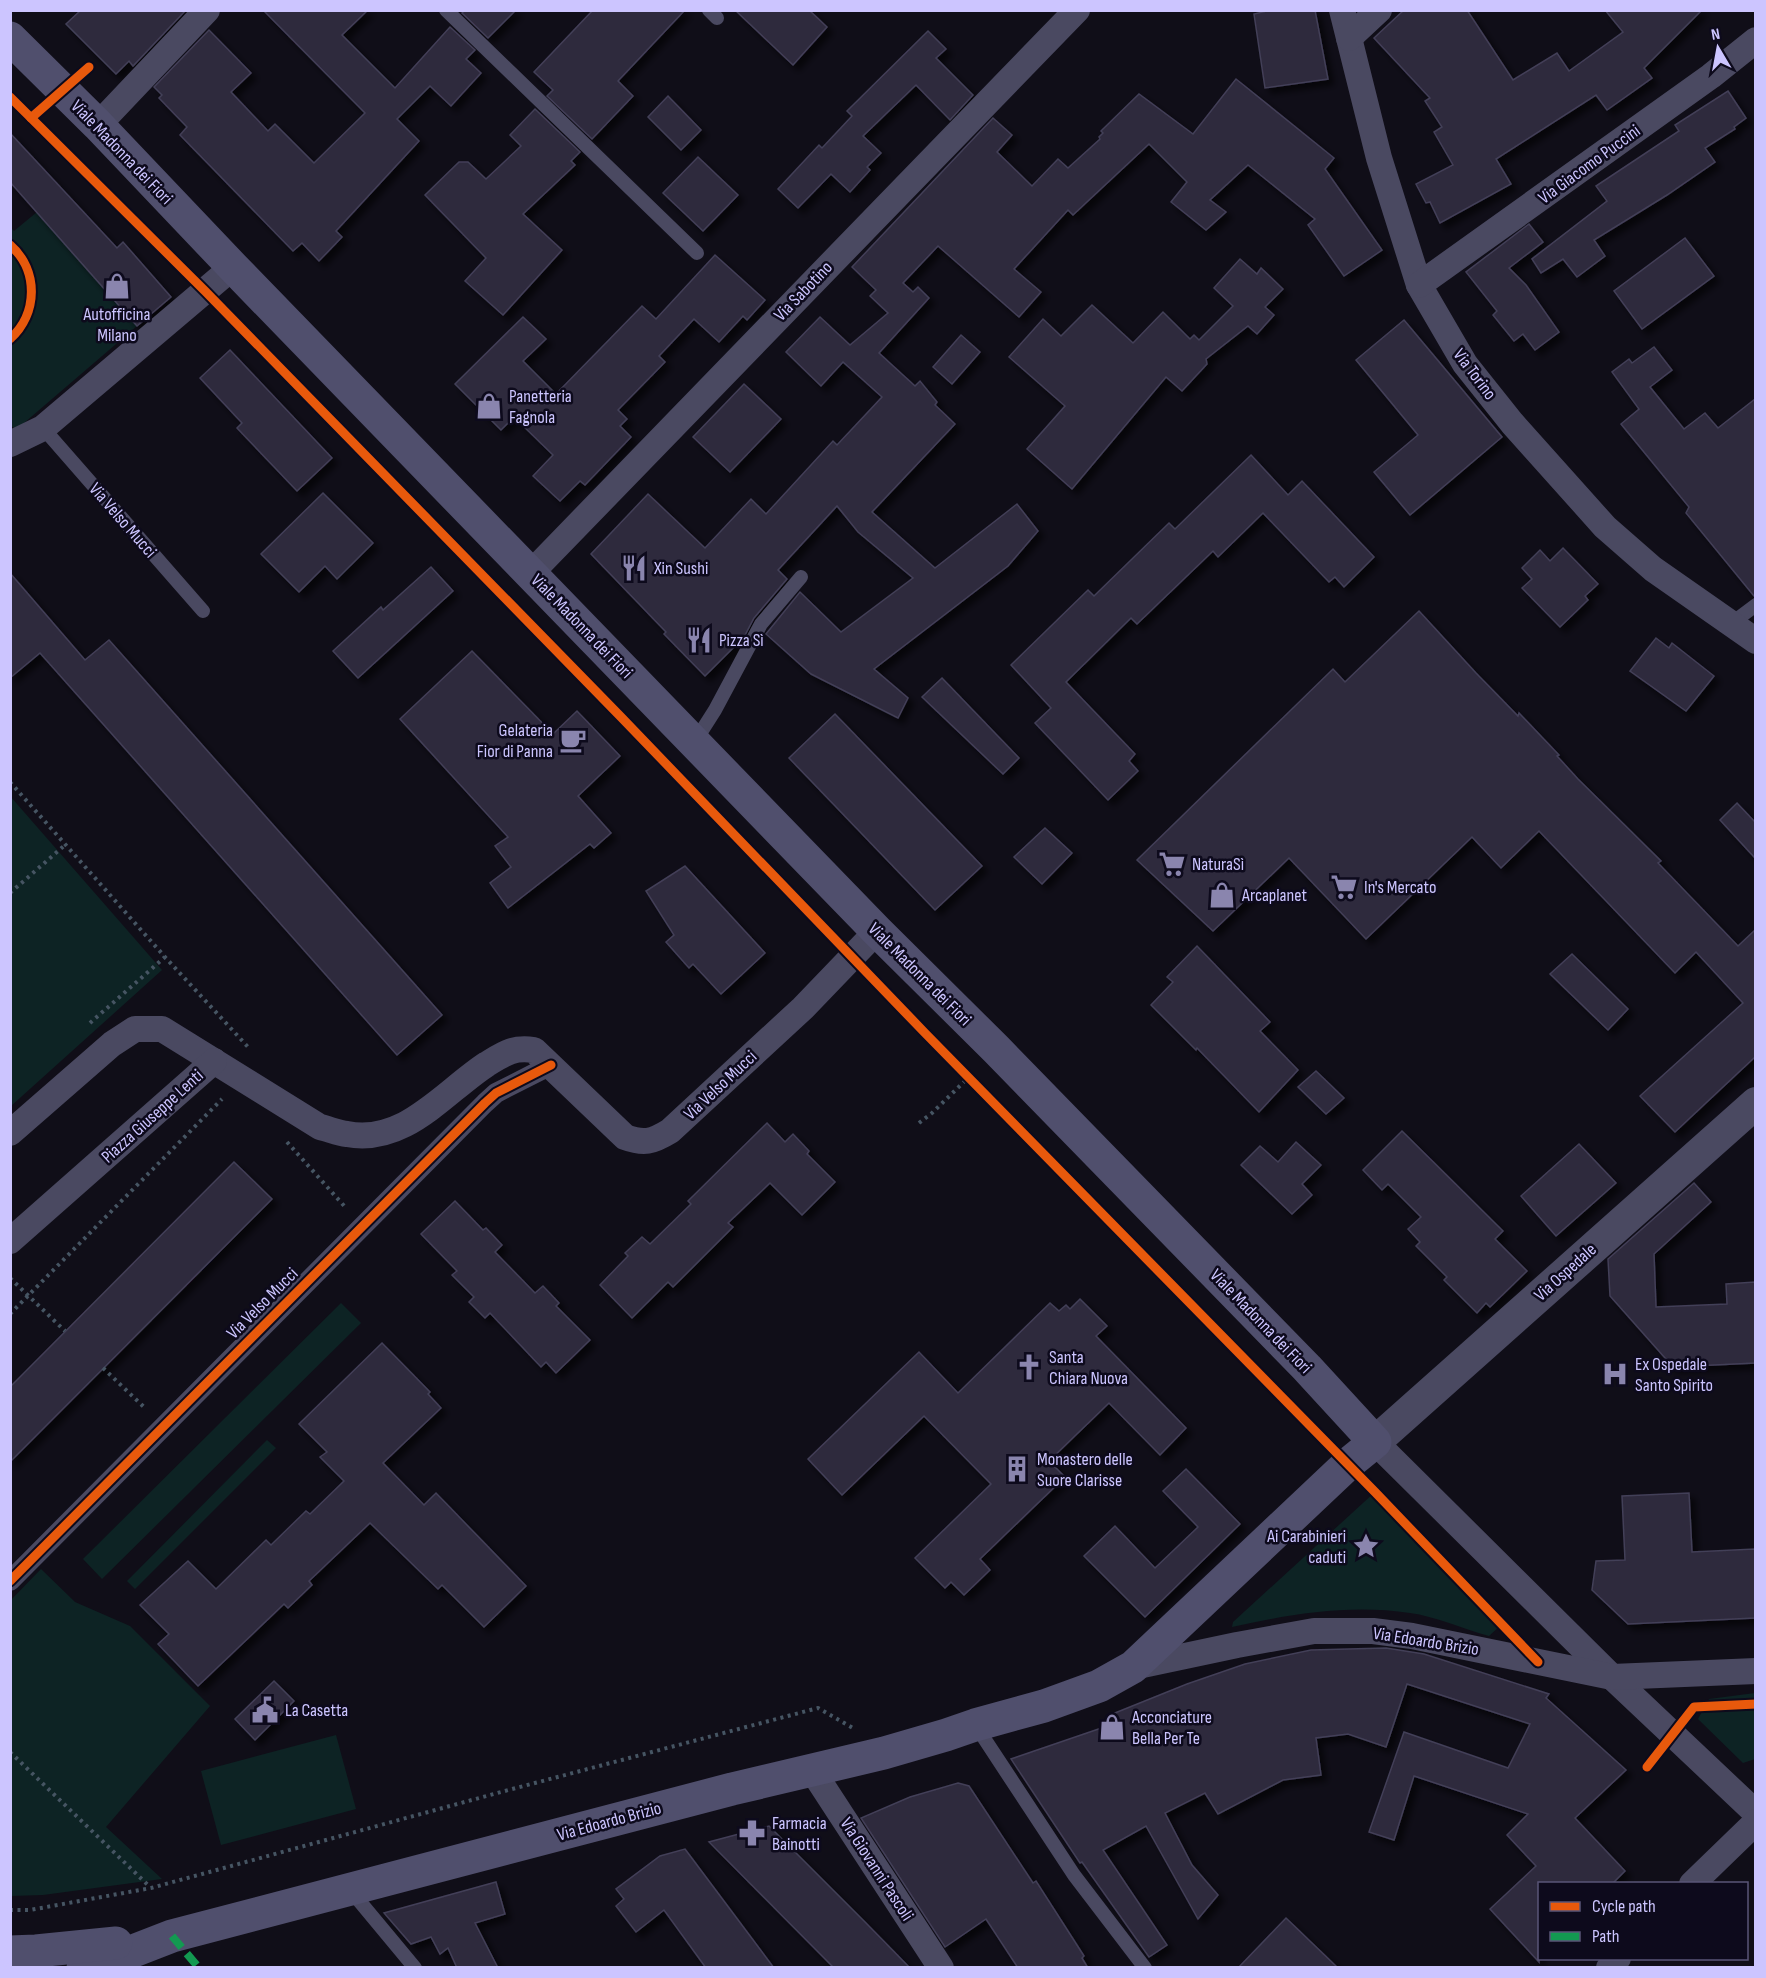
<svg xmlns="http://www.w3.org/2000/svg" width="1766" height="1978" font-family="'Sofia Sans Condensed',sans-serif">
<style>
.green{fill:#0d2324}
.building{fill:#2e2a3c;stroke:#433f58;stroke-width:1.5;filter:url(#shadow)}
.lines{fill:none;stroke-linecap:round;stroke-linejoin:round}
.path{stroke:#465563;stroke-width:4;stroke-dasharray:3 4.5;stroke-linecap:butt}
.service{stroke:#4a4961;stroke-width:14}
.pedestrian{stroke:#4a4961;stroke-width:20}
.minor{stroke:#4a4961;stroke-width:26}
.tertiary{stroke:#4a4961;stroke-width:32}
.secondary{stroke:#504f6d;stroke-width:33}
.quiet{stroke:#139951;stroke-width:8;stroke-dasharray:15 8;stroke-linecap:butt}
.cycleway-casing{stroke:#0d0a1c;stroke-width:13}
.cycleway{stroke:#e8590c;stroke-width:9}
.labels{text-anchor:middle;stroke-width:5;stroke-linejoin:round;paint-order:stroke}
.street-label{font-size:18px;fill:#ccc5ff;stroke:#0d0a1c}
.poi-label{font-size:18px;fill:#ccc5ff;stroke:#0d0a1c;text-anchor:start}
</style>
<defs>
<filter id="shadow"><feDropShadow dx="5.5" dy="5.5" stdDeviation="3" flood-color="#0009"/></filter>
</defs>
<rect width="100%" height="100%" fill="#100e18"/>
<!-- green -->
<g class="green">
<path d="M37,212l100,114 -120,103 -7,-3v-199l4,4z"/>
<path d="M10,796l152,174 -151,136h-1z"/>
<path d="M341,1303l20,20 -259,256 -19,-20z"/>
<path d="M267,1440l9,8 -141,141 -8,-8z"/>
<path d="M1375,1492l127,132 -13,12c-25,-7 -55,-20 -79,-23 -60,-9 -120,1 -178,14l1,-5z"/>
<path d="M41,1569l34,33 55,24 80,80 -104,121 56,52 -119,16 -32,1v-296z"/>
<path d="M1755,1693v66l-12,4 -45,-44 11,-20z"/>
<path d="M336,1735l20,74 -135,36 -20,-74z"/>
</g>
<!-- building -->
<g class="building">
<path d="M81,10h105l-53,56 -4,-5 -13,13 -50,-50z"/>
<path d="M263,10h105l-26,25 53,53 55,-61 25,23 -9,9 15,14 -30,33 -21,-20 -33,33 22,22 -83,90 6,6 -23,24 -17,-18 -9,8 -113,-116 7,-8 -28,-29 3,-3 -8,-8 55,-57 42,43 -20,19 37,39 7,-7 39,39 51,-50z"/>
<path d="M465,10h51l-28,28 -26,-25z"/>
<path d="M593,10h92l-67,71 15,15 -41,43 -45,-43 6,-6 -19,-18z"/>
<path d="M735,10h74l18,17 -34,38z"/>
<path d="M1271,10h44l13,69 -63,9 -11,-74z"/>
<path d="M1404,10h63l46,70 44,-27 12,18 54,-39 -18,-22h97l-58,58 8,10 -45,32 -11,-15 -100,64 15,25 -71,39 -10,-21 -4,1 -10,-19 37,-19 -19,-33 8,-5 -17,-26 5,-3 -56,-60z"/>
<path d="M928,31l18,18 -10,9 37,37 -23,25 -34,-35 -53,51 18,17 -14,14 3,3 -20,22 -19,-18 -33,34 -20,-19 41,-44 3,3 30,-32 -5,-5z"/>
<path d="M1236,79l98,79 -9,11 57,81 -38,26 -36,-51 7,-6 -67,-54 -38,35 16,12 -20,18 -35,-28 16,-20 -38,-38 -76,71 -5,-5 -54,59 27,23 -22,25 -81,-71 -35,37 10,9 5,-5 11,11 -50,55 36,33 5,-5 17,21 -2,3 20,19 -83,88 63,56 82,-64 21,27 -30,35 -134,103 34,29 -10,20 -87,-44 -45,-40 34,-42 41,40 72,-54 -55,-46 -21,-26 -59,64 9,9 -33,39 -10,19 -39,39 -41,-42 2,-2 -75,-78 57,-60 57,54 46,-49 15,15 67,-73 4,4 45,-48 -39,-35 -22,24 -35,-34 34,-35 30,28 38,-32 -18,-17 6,-6 -24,-23 141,-149 19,17 -15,17 35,34 26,-27 10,9 32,-29 -1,-2 4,-4 -2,-2 38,-37 54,40z"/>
<path d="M1728,91l18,27 -12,9 1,2 -30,19 10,14 -48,33 -73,45 11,16 -28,21 -14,-18 -22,14 -9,-14 75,-58 -11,-15 83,-55 -4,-6z"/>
<path d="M668,96l33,34 -20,20 -33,-33z"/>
<path d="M535,109l45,43 -9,9 4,4 -52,49 39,36 -59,65 -38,-34 21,-23 -61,-63 34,-33h9l18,17 35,-33 -11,-11z"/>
<path d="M10,133l107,115 6,-6 48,55 -34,29 -127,-144z"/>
<path d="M698,157l40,38 -35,36 -40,-38z"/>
<path d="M1529,224l14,18 -34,26 17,17 33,47 -24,18 -12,-16 -9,7 -21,-26 4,-4 -31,-39z"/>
<path d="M1685,238l29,38 -72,53 -28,-38z"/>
<path d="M715,255l50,45 -18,20 -4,-4 -24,26 -25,-23 -35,37 6,6 -47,48 9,9 -7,7 11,11 -46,48 -5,-4 -20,20 -27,-25 20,-21 -39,-38 -13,13 -46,-46 68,-67 23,22 -23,22 33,33 86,-88 14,13z"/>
<path d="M1240,259l17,15 4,-6 22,21 -18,18 9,8 -17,19 -9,-8 -42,33 1,5 -25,27 -16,-14 -94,112 -45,-40 38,-43 -56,-49 34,-38 18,17 31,-31 41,38 30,-31 27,27 4,-4 5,5 34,-34 -19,-18z"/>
<path d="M1404,320l98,117 -92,78 -36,-43 44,-37 -62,-75z"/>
<path d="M961,335l19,17 -28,32 -19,-17z"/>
<path d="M1654,347l18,23 -22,17 34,42 21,-16 13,15 37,-29v197h-1l-68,-83 3,-6 -68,-83 18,-15 -27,-37 17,-13 3,4z"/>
<path d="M230,350l102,108 -35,33 -60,-63 5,-5 -42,-45z"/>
<path d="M744,384l37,35 -51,53 -37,-35z"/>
<path d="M1251,455l37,40 14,-14 72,76 -30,30 -9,-10 -6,5 -66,-69 -45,44 -5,-6 -76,73 -6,-6 -65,64 69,72 -6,7 9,10 -30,29 -73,-77 16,-15 -40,-43 77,-75 6,6 75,-73 6,6z"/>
<path d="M323,493l50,50 -36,36 -12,-13 -26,26 -38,-38z"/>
<path d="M1563,548l35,36 -13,12 3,4 -28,27 -38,-39 10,-9 -10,-11 18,-18 10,11z"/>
<path d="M431,567l22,24 -95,87 -25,-27 48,-44 2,3z"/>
<path d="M10,573l75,87 24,-20 333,375 -45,40 -357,-402 -30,25z"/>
<path d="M1419,611l57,62 42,43 1,-3 40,42 -2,1 21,23 83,82 -3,2 80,83 17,-16v127l-80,75 -35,-36 103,-93 -47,-51 -21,21 -136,-142 -38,37 -29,-31 -106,102 -77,-81 -76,73 -76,-71 196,-191 12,13z"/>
<path d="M1656,638l13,10 3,-5 42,33 -28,35 -56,-40z"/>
<path d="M472,651l81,83 24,-23 43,45 -42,40 33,37 -17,15 -4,-4 -82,64 -18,-25 21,-16 -16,-21 13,-9 -108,-118z"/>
<path d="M942,678l77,80 -16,16 -81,-77z"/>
<path d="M835,714l147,152 -47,44 -146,-152z"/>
<path d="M1737,803l18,19v36l-35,-38z"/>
<path d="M1045,828l27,25 -30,31 -28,-27z"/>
<path d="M685,866l80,87 -44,41 -28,-30 -4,4 -23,-26 8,-7 -28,-44z"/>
<path d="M1197,946l73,76 -10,9 38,39 -39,42 -62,-64 -1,2 -45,-45 22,-23 -6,-5z"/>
<path d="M1572,954l56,55 -20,21 -58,-56z"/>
<path d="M1316,1071l28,27 -18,16 -28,-27z"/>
<path d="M767,1123l18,19 8,-8 16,17 -2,3 28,28 -33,33 -32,-32 -42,40 5,4 -60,60 -5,-5 -36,36 -32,-33 28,-29 -3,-3 17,-16 8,7 41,-40 -3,-3z"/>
<path d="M1402,1131l101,100 -8,8 32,32 -37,36 -4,-4 -9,10 -33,-33 3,-3 -31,-31 4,-4 -12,-13 13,-12 -33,-33 -6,6 -19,-20z"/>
<path d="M1296,1142l25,23 -19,19 10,11 -20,19 -51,-49 19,-19 18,16z"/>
<path d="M1579,1144l37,39 -60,53 -35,-40z"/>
<path d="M234,1162l38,37 -262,263v-75z"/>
<path d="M1694,1183l17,19 -57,52 2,53 71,-3 -1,-20 29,-2v81l-82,4 -63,-71 -2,-37z"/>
<path d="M455,1201l28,29 3,-2 16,17 -7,7 40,41 8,-7 16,17 -3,3 34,34 -34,33 -10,-11 -5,5 -51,-54 -5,5 -16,-16 5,-5 -22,-22 5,-4 -36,-37z"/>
<path d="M1080,1299l27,27 -11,10 90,92 -26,27 -51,-52 -60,58 16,16 -85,82 10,11 -26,25 -13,-13 -6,6 -30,-30 76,-74 -67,-68 -82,79 -34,-36 111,-107 39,41 92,-90 9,8 7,-6 4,4z"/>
<path d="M382,1343l48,49 -2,2 13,14 -58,55 41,42 12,-12 90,93 -42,41 -42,-42 -4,4 -68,-66 -61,58 3,4 -24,23 -4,-4 -86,82 -40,-42 11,-10 -29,-29 48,-44 28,28 50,-49 5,5 35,-34 4,3 34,-33 -24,-24 7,-5 -28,-28z"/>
<path d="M1186,1469l54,55 -95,93 -61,-61 31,-30 40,42 43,-41 -35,-36z"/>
<path d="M1689,1493l3,59 63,-3v69l-127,6 -36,-34 4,-29 29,-1 -3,-64z"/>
<path d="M1386,1648l38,6 125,40 -3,4 80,72 -51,48 50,53 -13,13h-73v78l-49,-53 46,-43 -29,-31 21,-21 -114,-38 -20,64 -25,-8 35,-100 104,36 22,-44 -123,-40 -21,63 -38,-13 -32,4 5,37 -38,5 -65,34 -13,-21 -40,20 27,52 26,30 -20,24 -52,-93 -43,24 64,95 -18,12 -67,-95 -2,1 -69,-104 108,-37 -4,-9 72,-29 58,-20 66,-14z"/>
<path d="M274,1681l20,20 -39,39 -20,-21z"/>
<path d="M958,1783l11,3 64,97 3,-2 48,75 -2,2 6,10h-70l-32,-49 -41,28 -84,-129 49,-21z"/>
<path d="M769,1826l97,97 44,45h-76l-125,-126z"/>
<path d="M685,1849l89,119h-68l-42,-58 -28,22 -20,-26 8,-7 -8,-10 44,-33z"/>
<path d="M496,1882l9,32 -30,9 23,45h-41l-9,-20 -8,6 -9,-17 -20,7 -27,-31z"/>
<path d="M1286,1918l52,50h-100z"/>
</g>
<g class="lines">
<!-- path -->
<g class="path">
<path d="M10,782l155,175 83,90"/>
<path d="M10,893l55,-48"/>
<path d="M90,1023l75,-66"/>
<path d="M919,1123l13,-10 37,-36"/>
<path d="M287,1142l59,66"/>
<path d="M10,1278l55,53"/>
<path d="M10,1314l212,-215"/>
<path d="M103,1368l43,41"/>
<path d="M1694,1707l62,-3"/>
<path d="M10,1752l140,135"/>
<path d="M10,1910h20l121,-22 350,-96 317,-84 35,20"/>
</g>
<!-- service -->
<g class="service">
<path d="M446,10l251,243"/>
<path d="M709,10l8,8"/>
<path d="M43,428l160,183"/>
<path d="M1732,623l24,-18"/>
<path d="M694,743l21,-33 46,-86 40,-47"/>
<path d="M976,1726l98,149 71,93"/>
<path d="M351,1891l64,77"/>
</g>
<!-- pedestrian -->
<path class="pedestrian" d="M10,1581l475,-478 11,-10 55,-28"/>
<!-- minor -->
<g class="minor">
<path d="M1342,10l37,148 40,127 46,79 47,59 93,104 48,42 103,72"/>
<path d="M1349,38l30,-28"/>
<path d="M98,125l109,-115"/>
<path d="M1419,285l292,-209 45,-36"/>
<path d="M10,444l33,-16 190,-161"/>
<path d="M531,573l546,-563"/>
<path d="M10,1133l102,-89 23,-15h27l158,98c9,2 18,6 27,7 58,11 97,-42 140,-70 18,-11 26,-17 47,-14l91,87c19,7 27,5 45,-6l133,-123 74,-77"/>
<path d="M10,1241l204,-180"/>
<path d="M1375,1442l237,235 144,136"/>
<path d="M1133,1667l104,-22 77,-14h59l39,5 200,41 144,-6"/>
<path d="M812,1770l129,198"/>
<path d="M1692,1884l64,-62"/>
<path d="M1609,1968l9,-10"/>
</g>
<!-- tertiary -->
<path class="tertiary" d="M1375,1442l381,-339"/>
<!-- secondary -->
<g class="secondary">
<path d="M10,38l88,87 135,142 644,664 119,118 311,319 68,74 -27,22 -215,203 -34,19 -55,20 -69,19 -29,10 -62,18 -152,36 -560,147 -67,26 -22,6"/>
<path d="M10,1952l26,-1 80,-8"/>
</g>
<!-- quiet -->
<path class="quiet" d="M172,1936l27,32"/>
<!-- cycleway casing -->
<g class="cycleway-casing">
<g id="cycleway">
<path d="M10,97l195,194 416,426 304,316 450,459 163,170"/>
<path d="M31,118l58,-51"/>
<path d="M10,245c29,25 28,69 0,94"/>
<path d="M10,1581l475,-478 11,-10 55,-28"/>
<path d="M1647,1767l47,-60 62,-3"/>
</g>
</g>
<!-- cycleway -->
<use href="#cycleway" class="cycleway"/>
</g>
<!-- icons -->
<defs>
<g id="shop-bare" transform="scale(2.07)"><path d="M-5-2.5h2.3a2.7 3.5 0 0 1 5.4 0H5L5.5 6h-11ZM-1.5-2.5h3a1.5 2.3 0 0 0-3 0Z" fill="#8a85ae" stroke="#0d0a1c" stroke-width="2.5" paint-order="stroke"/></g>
<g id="restaurant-bare" transform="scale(2.07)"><path d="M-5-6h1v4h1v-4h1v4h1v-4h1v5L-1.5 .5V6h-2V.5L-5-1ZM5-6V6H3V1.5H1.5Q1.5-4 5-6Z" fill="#8a85ae" stroke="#0d0a1c" stroke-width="2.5" paint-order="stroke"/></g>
<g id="cafe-bare" transform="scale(2.07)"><path d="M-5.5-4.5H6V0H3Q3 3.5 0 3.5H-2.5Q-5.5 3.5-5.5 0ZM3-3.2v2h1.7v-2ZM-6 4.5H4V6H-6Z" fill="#8a85ae" stroke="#0d0a1c" stroke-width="2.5" paint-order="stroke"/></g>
<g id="supermarket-bare" transform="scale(2.07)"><path d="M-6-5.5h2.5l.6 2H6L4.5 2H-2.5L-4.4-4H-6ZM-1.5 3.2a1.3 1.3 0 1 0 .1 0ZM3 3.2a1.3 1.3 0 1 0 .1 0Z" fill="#8a85ae" stroke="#0d0a1c" stroke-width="2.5" paint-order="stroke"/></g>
<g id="church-bare" transform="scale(2.07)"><path d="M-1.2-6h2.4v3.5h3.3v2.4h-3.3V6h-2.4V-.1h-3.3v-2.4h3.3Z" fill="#8a85ae" stroke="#0d0a1c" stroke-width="2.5" paint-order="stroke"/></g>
<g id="hospital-bare" transform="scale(2.07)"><path d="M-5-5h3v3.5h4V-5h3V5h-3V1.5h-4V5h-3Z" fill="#8a85ae" stroke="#0d0a1c" stroke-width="2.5" paint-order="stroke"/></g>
<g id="building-bare" transform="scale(2.07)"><path d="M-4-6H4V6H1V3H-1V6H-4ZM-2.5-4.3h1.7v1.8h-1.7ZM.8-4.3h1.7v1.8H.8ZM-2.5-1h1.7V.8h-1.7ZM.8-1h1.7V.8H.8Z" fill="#8a85ae" stroke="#0d0a1c" stroke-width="2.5" paint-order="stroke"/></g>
<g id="sight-bare" transform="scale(2.07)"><path d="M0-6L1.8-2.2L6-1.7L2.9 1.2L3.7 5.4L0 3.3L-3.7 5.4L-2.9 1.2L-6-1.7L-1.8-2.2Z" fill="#8a85ae" stroke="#0d0a1c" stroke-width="2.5" paint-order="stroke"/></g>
<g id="civic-bare" transform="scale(2.07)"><path d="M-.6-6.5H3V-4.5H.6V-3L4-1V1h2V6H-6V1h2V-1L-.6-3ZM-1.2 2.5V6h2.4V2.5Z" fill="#8a85ae" stroke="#0d0a1c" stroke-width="2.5" paint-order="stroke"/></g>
<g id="pharmacy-bare" transform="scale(2.07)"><path d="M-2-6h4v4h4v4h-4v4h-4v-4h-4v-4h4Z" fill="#8a85ae" stroke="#0d0a1c" stroke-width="2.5" paint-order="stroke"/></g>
</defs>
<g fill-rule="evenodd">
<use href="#shop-bare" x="117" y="286"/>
<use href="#shop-bare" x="489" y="406"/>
<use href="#restaurant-bare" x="634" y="568"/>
<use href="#restaurant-bare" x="699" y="640"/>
<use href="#cafe-bare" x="573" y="740"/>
<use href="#supermarket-bare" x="1172" y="864"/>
<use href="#supermarket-bare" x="1344" y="887"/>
<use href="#shop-bare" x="1222" y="895"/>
<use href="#church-bare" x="1029" y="1367"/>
<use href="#hospital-bare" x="1615" y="1374"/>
<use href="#building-bare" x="1017" y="1469"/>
<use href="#sight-bare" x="1366" y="1546"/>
<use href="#civic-bare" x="265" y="1710"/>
<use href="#shop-bare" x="1112" y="1727"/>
<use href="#pharmacy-bare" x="752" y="1833"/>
</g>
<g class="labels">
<!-- street labels -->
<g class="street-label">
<text transform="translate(122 152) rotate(46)" y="6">Viale Madonna dei Fiori</text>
<text transform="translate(1589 164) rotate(-36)" y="6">Via Giacomo Puccini</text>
<text transform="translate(803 291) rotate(-46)" y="6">Via Sabotino</text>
<text transform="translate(1475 374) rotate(53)" y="6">Via Torino</text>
<text transform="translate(123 520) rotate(49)" y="6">Via Velso Mucci</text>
<text transform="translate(582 626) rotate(46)" y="6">Viale Madonna dei Fiori</text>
<text transform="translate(920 974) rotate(45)" y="6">Viale Madonna dei Fiori</text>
<text transform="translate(720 1085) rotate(-43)" y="6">Via Velso Mucci</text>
<text transform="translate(152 1116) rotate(-42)" y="6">Piazza Giuseppe Lenti</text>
<text transform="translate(1565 1272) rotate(-42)" y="6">Via Ospedale</text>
<text transform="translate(262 1303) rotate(-45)" y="6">Via Velso Mucci</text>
<text transform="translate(1261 1321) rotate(46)" y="6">Viale Madonna dei Fiori</text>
<text transform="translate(1426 1641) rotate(9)" y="6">Via Edoardo Brizio</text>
<text transform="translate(609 1821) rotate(-15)" y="6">Via Edoardo Brizio</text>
<text transform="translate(877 1869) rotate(57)" y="6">Via Giovanni Pascoli</text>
</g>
<!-- poi labels -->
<g class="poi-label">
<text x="117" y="320" text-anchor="middle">Autofficina<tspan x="117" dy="21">Milano</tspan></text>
<text x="509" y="402">Panetteria<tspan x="509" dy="21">Fagnola</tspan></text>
<text x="654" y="574">Xin Sushi</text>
<text x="719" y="646">Pizza Sì</text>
<text x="553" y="736" text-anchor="end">Gelateria<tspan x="553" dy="21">Fior di Panna</tspan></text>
<text x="1192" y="870">NaturaSì</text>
<text x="1364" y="893">In's Mercato</text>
<text x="1242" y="901">Arcaplanet</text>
<text x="1049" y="1363">Santa<tspan x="1049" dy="21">Chiara Nuova</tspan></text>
<text x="1635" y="1370">Ex Ospedale<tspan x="1635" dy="21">Santo Spirito</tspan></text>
<text x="1037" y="1465">Monastero delle<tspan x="1037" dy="21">Suore Clarisse</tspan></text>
<text x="1346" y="1542" text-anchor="end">Ai Carabinieri<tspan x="1346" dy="21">caduti</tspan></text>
<text x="285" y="1716">La Casetta</text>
<text x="1132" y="1723">Acconciature<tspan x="1132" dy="21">Bella Per Te</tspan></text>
<text x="772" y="1829">Farmacia<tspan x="772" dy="21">Bainotti</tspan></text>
</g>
</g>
<!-- border -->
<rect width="1766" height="1978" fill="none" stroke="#ccc5ff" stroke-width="24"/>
<!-- legend -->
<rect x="1538" y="1882" width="210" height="78" fill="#0d0a1c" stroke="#595577" stroke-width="1.5"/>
<rect x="1550" y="1902" width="30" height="9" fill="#e8590c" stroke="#595577" stroke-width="1.5"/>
<text x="1592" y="1912" font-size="18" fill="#ccc5ff">Cycle path</text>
<rect x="1550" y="1932" width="30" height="9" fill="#139951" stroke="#595577" stroke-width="1.5"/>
<text x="1592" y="1942" font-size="18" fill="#ccc5ff">Path</text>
<!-- north arrow -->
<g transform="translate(1718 48) rotate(350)" stroke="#0d0a1c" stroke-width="4.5" paint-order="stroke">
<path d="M0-4.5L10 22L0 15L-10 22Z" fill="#ccc5ff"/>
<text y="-9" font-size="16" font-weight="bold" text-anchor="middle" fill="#ccc5ff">N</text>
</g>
</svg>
